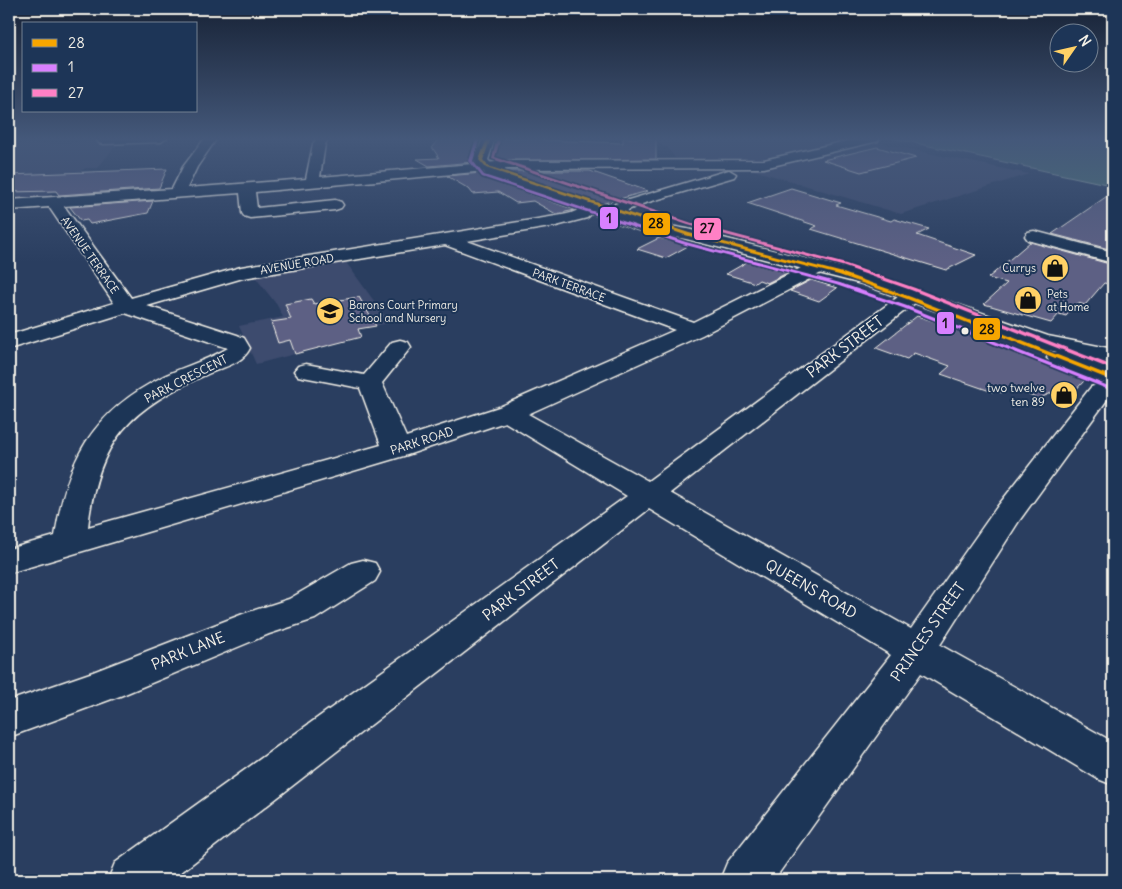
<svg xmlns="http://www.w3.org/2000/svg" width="1122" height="889" font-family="Delius,sans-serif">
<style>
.built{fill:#3d4b6e}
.green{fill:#4d7275;stroke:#a0b2ae}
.building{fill:#5d6084;stroke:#f4f1e8}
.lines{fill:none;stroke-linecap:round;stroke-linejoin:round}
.minor-casing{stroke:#f4f1e8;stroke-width:3}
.major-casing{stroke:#f4f1e8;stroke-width:3}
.minor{fill:#1d3557;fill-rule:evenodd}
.major{fill:#1d3557;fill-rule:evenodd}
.bus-1-casing{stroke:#1d3557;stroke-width:3}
.bus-2-casing{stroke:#1d3557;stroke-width:3}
.bus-3-casing{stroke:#1d3557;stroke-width:3}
.bus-1{fill:#f7a600;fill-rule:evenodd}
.bus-2{fill:#d880ff;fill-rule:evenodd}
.bus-3{fill:#ff80c5;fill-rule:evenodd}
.bus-dot{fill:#f4f1e8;stroke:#1d3557;stroke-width:2}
.labels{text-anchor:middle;stroke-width:4;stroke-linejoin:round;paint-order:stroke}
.far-street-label{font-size:11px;fill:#f4f1e8;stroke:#1d3557}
.far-poi-label{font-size:11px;fill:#f4f1e8;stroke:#1d3557;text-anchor:start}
.street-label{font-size:12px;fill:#f4f1e8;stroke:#1d3557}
.poi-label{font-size:12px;fill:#f4f1e8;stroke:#1d3557;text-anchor:end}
.near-street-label{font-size:15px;fill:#f4f1e8;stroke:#1d3557}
.line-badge{stroke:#1d3557;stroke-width:2}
.pale-badge-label{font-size:14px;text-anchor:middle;font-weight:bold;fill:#111}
</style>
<rect width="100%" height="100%" fill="#2a3e60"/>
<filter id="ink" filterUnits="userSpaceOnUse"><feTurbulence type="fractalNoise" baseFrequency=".02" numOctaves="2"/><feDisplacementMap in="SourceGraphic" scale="10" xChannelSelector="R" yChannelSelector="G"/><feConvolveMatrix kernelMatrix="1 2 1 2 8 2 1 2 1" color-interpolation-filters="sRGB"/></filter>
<g filter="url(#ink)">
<!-- built -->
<g class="built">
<path d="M641,138h181l15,4 -83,18 -79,-2 -8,-11z"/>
<path d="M120,141l-23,27h-11l-12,7 -32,24 -33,2v-56z"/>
<path d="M871,141l158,33 -128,40 -151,-45z"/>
<path d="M340,254l50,69 -32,6 3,8 -105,27 -17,-38 44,-9 -6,-12 -28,-36z"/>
</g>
<!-- green -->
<path class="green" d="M892,138h221v44l-7,2z"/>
<!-- building -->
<g class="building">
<path d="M439,138l42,1 -9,20 1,3 -44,4 -12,-7 22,-1 -7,-11z"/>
<path d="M501,138h43l-1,2 80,3v-5h33v21l-165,2 6,-22z"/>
<path d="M877,147l39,11 -55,14 -38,-12z"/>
<path d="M167,169l-8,19 -100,7 -3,-4 -47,1v-17z"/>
<path d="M506,171h84l58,20 -47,13z"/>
<path d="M482,173l8,7 85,30 -19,4 -23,-13 -17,2 -18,-11 -25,2 -4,-5 -22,-13z"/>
<path d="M791,188l50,15 -5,2 55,16 3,-2 35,10 -12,6 59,20 -30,15 -135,-41 6,-3 -70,-23z"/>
<path d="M1113,192v58l-61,-16z"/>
<path d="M153,201l-5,12 -58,11 -3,-4 -6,1 -11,-14z"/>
<path d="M659,238l8,2 21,6 -22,12 -29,-9z"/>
<path d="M1030,242l83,23v20l-9,-2 -19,22 -7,-2 -12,13 -7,-2 -8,9 -67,-19 23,-21 -19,-5z"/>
<path d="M747,262l29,8 11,3 -20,10 -8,-3 -4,3 -29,-9z"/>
<path d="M811,280l3,1 23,7 -18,13 -29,-10z"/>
<path d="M359,297l17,29 -18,3 3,8 -66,17 -5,-14 -12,3 -7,-21 20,-3 -6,-15 26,-5 3,5z"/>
<path d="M917,316l65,21 102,44 -14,15 -12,-6 -20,9 -29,-13 -7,7 -8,-3 -1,2 -52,-18 9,-8 -36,-13 -7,6 -31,-11z"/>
</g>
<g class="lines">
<!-- minor casing -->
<g class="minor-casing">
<g id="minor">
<path d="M98,138h69l-6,4 -58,2 -4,-1 -2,-3z"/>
<path d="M205,138h12l-20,29 -10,21 119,-9 7,-35 4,-6h12l-4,6 -5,33 188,-16 256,-1 95,-22h21l-2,3 -114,27 -256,1 -253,23 2,16 78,-8 6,2 2,3 -2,3 -6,2 -85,8 -6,-2 -2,-3 -2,-20 -176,13 67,92 110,-31 315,-51c6,-1 14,-2 20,-5 8,-4 7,-9 18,-6l2,5 -9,8 -31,8 -89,15 226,81 116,-58 7,-2 7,2 2,4 -2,4 -121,63 -174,79 120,67 254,-187 7,-2 7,2 3,4 -3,4 -246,191 241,136 86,-122 94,-120 22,-7v16l-4,1 -90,124 -79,124 173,97v43l-15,-6 -177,-106 -147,207h-54l7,-17 164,-208 -242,-146 -478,371h-63l7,-17 512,-367 -122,-74 -98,33 -398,118v-24l46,-13c12,-77 37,-124 109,-160 21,-10 44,-16 64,-28l-103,-35 -116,36v-14l105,-32 -65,-96 -40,3v-10l163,-11 11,-22zM445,245l230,85 -176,77 -93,30 -24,-54 29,-36 -3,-5 -8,-2 -8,2 -28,33 -58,-11 -8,2 -4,5 4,5 62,12 21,57 -293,82c10,-88 42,-119 122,-154 14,-6 33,-10 40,-25l-6,-10 -7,-3 -90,-29 96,-28z"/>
<path d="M729,170l7,4 -2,3 -92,27 -14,6 -2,5h-12l-2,-3 3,-8z"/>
<path d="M1034,231l79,21v11l-85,-23 -3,-4 3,-4z"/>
<path d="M363,560l12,3 5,9 -5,9 -60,38 -46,15 -149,62 -111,41v-36l84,-29 150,-58 46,-15 62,-36z"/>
</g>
</g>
<!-- major casing -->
<g class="major-casing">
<path id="major" d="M483,138h12l-7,22 9,10 150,52 40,7 186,46 175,61 65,13v14l-43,-9 43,17v15l-62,-23 -4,-5 4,-5 6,-1 -22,-5 -173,-63 -176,-45 -48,-9 -147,-52 -4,-2 -13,-16z"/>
</g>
<!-- minor -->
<use href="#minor" class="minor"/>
<!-- major -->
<use href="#major" class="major"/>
<!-- bus-1 casing -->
<g class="bus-1-casing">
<path id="bus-1" d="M487,138h4l-8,22 5,6 201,67 154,40 68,24 202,80v4l-206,-82 -68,-24 -154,-40 -199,-67 -7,-8z"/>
</g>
<!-- bus-2 casing -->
<g class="bus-2-casing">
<path id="bus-2" d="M476,138h4l-7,23 11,14 202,67 154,41 67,23 204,81 1,1 -3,2 -2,-1 -204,-81 -67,-23 -154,-41 -200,-67 -13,-16z"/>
</g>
<!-- bus-3 casing -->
<g class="bus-3-casing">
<path id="bus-3" d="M498,140l2,1 -5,16 197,66 154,41 69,24 198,78v4l-202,-80 -69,-24 -154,-41 -196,-66 4,-18z"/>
</g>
<!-- bus-1 -->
<use href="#bus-1" class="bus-1"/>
<!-- bus-2 -->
<use href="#bus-2" class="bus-2"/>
<!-- bus-3 -->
<use href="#bus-3" class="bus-3"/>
</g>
</g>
<!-- sky -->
<linearGradient id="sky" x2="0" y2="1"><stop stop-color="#172235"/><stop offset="0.53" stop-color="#44587a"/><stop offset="1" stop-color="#44587a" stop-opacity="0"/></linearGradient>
<rect width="1122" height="262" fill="url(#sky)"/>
<!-- icons -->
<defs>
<g id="shop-disc" transform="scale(1.4375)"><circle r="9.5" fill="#ffd166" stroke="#1d3557"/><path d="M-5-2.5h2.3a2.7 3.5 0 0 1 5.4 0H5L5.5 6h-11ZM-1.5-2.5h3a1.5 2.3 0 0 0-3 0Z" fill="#111"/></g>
<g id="school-disc" transform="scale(1.4375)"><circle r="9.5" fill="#ffd166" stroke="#1d3557"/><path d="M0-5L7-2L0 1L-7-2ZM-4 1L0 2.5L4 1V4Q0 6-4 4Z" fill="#111"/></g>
</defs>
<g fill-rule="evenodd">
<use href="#shop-disc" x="1055" y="268"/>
<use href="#shop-disc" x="1028" y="300"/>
<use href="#school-disc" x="330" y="311"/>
<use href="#shop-disc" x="1064" y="395"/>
</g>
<!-- markers -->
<circle class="bus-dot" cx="965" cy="331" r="4.5"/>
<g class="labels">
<!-- far-street labels -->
<g class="far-street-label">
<text transform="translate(90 255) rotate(55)" y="4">AVENUE TERRACE</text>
<text transform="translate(297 264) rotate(-10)" y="4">AVENUE ROAD</text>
<text transform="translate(569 285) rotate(20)" y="4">PARK TERRACE</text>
</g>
<!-- far-poi labels -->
<g class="far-poi-label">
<text x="1036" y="272" text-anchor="end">Currys</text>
<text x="1047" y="298">Pets<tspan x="1047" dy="13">at Home</tspan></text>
<text x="349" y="309">Barons Court Primary<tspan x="349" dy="13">School and Nursery</tspan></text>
</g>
<!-- street labels -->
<g class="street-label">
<text transform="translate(186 379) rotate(-27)" y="4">PARK CRESCENT</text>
<text transform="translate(422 441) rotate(-18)" y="4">PARK ROAD</text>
</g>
<!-- poi labels -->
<g class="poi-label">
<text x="1045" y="392">two twelve<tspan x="1045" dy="14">ten 89</tspan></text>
</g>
<!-- near-street labels -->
<g class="near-street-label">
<text transform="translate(845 347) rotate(-37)" y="5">PARK STREET</text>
<text transform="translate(811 589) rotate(30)" y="5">QUEENS ROAD</text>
<text transform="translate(521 590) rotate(-37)" y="5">PARK STREET</text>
<text transform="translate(928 632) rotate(-55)" y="5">PRINCES STREET</text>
<text transform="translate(188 651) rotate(-22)" y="5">PARK LANE</text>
</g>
</g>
<g class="line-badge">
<rect x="599" y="206" width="20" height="24" rx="5" fill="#d880ff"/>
<rect x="642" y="212" width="29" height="24" rx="5" fill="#f7a600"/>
<rect x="693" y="217" width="29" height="24" rx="5" fill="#ff80c5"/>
<rect x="936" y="311" width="19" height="24" rx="5" fill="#d880ff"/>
<rect x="972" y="317" width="29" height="24" rx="5" fill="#f7a600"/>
</g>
<g class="pale-badge-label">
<text x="609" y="223">1</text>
<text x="656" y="228">28</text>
<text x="707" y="233">27</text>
<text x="945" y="328">1</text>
<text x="987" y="334">28</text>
</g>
<!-- margin -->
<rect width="1122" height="889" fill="none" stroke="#1d3557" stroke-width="30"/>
<rect x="15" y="15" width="1092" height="859" fill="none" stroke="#f4f1e8" stroke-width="2" filter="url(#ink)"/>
<!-- legend -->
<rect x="22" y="22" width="175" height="90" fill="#1d3557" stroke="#738091"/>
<rect x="32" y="39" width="25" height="8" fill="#f7a600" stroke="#738091"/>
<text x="68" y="48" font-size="15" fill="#f4f1e8">28</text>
<rect x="32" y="64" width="25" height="8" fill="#d880ff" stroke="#738091"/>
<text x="68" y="72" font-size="15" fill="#f4f1e8">1</text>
<rect x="32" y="89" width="25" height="8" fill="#ff80c5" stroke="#738091"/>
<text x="68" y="98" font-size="15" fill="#f4f1e8">27</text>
<!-- north arrow -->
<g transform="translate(1074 48) rotate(56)"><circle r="24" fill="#1d3557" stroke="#738091"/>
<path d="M0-4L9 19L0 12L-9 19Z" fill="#ffd166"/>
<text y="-8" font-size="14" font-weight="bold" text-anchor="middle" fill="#f4f1e8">N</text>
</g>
</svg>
